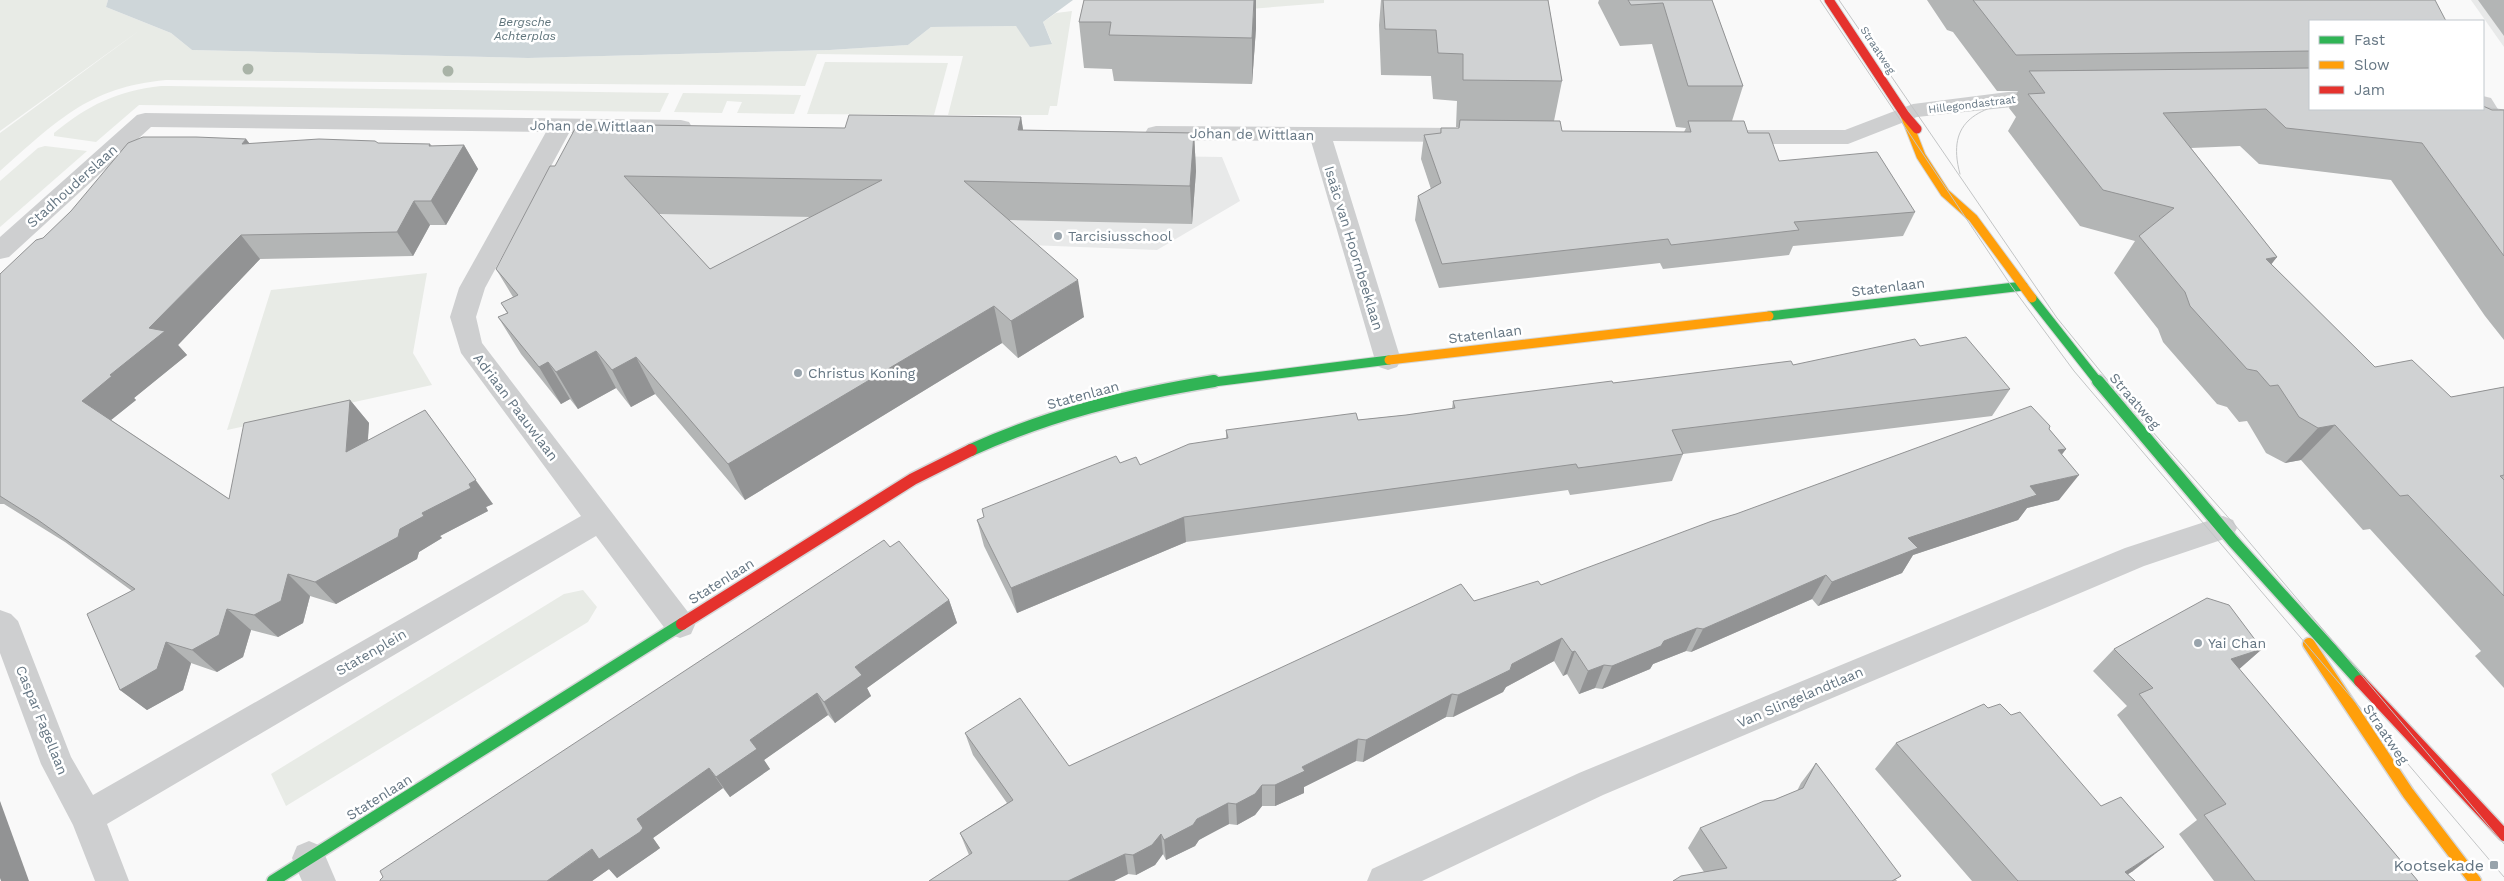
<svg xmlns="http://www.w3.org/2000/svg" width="2504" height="881" font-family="'Work Sans',sans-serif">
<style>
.built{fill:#e8e9e9}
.green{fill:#e8ebe6}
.water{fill:#ced6d9}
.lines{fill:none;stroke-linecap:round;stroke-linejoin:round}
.fast-far1-casing{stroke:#d5d6d7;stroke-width:11}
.fast-casing{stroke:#d5d6d7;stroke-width:15}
.slow-far1-casing{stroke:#d5d6d7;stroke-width:11}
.slow-casing{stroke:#d5d6d7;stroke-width:15}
.jam-far1-casing{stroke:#d5d6d7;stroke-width:11}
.jam-casing{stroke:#d5d6d7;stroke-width:15}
.street{fill:#cecfd0;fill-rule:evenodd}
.fast-far1{stroke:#30b455;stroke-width:9}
.fast{stroke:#30b455;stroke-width:12}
.slow-far1{stroke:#ff9f0a;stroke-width:9}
.slow{stroke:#ff9f0a;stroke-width:12}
.jam-far1{stroke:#e5322d;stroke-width:9}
.jam{stroke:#e5322d;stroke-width:12}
.tram{stroke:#c3c5c6;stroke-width:1}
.tree{fill:#a9b3a7}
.wall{fill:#b3b5b5;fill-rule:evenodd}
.shaded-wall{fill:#929394}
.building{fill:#d0d2d3;stroke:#929394;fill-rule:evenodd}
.poi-dot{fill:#99a4ac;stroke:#fff;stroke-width:2}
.labels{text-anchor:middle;stroke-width:5;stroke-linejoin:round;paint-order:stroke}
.far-street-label{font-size:11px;fill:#657683;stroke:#fff}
.far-water-label{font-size:12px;font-style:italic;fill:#60757c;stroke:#fff}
.street-label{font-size:14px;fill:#657683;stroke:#fff}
.poi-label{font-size:14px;fill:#657683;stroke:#fff;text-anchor:start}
.near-poi-label{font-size:16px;fill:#657683;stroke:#fff;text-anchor:end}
</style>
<rect width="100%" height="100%" fill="#f9f9f9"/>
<!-- built -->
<g class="built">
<path d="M2471,0h33v47z"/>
<path d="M660,148l562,9 18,44 -83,49 -156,-6 -381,64 41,-94 -7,-20z"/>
</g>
<!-- green -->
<g class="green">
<path d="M0,0h108l-2,7 65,26 21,17 335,8 303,-8 78,-5 23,-18 85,-1 36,17 -9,-21 13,-9 16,-2 -15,95h-7l-2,9h-100l15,-59 -146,-2 -12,32 -639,-6c-78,7 -110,42 -166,91v-38l140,-103 -140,101z"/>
<path d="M1186,0h138v3l-138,11z"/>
<path d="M825,62l123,1 -14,52 -127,-1z"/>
<path d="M161,86h8l500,7 -9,19 -521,-7 -43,37 -42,-6v-3c34,-28 63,-42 107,-47z"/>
<path d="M683,93l118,2 -7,19 -57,-1 5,-11 -15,-1 -5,12 -48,-1z"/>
<path d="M45,146l42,5 -87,76v-46l38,-33z"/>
<path d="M427,273l-14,80 19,32 -205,45 44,-140z"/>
<path d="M583,590l14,17 -9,15 -302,184 -15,-32 293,-180z"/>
</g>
<!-- water -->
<path class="water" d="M108,0h965l-30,22 9,22 -22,3 -14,-21 -85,1 -23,18 -78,5 -302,8 -336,-8 -21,-17 -65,-26z"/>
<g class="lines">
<!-- fast-far1 casing -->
<g class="fast-far1-casing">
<g id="fast-far1">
<path d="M2032,298l67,85"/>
<path d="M1769,316l254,-30"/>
<path d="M1206,383l183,-23"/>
</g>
</g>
<!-- fast casing -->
<g class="fast-casing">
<g id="fast">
<path d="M2098,381l135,160 127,140"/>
<path d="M971,450c80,-36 157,-55 243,-69"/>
<path d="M273,881l409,-257"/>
</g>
</g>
<!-- slow-far1 casing -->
<g class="slow-far1-casing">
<g id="slow-far1">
<path d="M1905,115l16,41 24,37 28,25 59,80"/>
<path d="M1389,360l380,-44"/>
</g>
</g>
<!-- slow casing -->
<g class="slow-casing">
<path id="slow" d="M2309,644l99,149 67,88"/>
</g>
<!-- jam-far1 casing -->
<g class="jam-far1-casing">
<path id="jam-far1" d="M1829,0l76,115 12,14"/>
</g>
<!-- jam casing -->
<g class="jam-casing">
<g id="jam">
<path d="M682,624l231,-145 58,-29"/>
<path d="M2360,681l144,154"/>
</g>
</g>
<!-- street -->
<g class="street">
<path d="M2052,90l8,2 3,5 -3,5 -143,15 -69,27h-114l-8,-2 -3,-5 3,-5 8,-2h111l68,-26 95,-12z"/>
<path d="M2483,96l8,2 13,21v25l-8,-2 -20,-33h7z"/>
<path d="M145,113l536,7 8,2 3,5 -3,5 -8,2 -112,-1 -84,155 -9,29 6,26 209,273 4,9 -4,9 -11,4 -11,-4 -73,-98 -489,288 22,57h-34l-22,-56 -32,-61 -41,-111v-43l11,4 7,7 53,136 22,38 488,-279 -120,-163 -11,-36 9,-29 87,-156 -395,-5 -142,130 -9,2v-22l137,-122z"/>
<path d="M1156,126l307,2 8,2 3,5 -3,5 -8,2 -130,-1 68,219 -4,7 -9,3 -9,-3 -4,-7 -64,-219 -155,-1 -8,-2 -3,-5 3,-5z"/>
<path d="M2223,516l10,4 4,8 -4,8 -89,30 -541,229 -181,86h-55l5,-12 207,-96 546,-225z"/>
<path d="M309,841l12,5 15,35h-34l-10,-23 5,-12z"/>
</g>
<!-- fast-far1 -->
<use href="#fast-far1" class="fast-far1"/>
<!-- fast -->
<use href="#fast" class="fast"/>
<!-- slow-far1 -->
<use href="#slow-far1" class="slow-far1"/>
<!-- slow -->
<use href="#slow" class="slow"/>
<!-- jam-far1 -->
<use href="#jam-far1" class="jam-far1"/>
<!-- jam -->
<use href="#jam" class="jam"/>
<!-- tram -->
<g class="tram">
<path d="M1820,0l192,287 62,84 430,506"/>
<path d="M1839,0l218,318 57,70 120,136 270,320"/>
<path d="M2483,107l21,3"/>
<path d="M1960,174c-15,-55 20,-67 67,-75"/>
</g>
</g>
<!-- trees -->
<g class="tree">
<circle cx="248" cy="69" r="5.5"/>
<circle cx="448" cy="71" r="5.5"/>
</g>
<!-- wall -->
<g class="wall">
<path d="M1084,0l172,28 -4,56 -138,-3 -2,-12 -28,-1 -5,-46z"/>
<path d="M1381,0h167l14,81 -8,40 8,10 122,1 2,-4 -10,-1 -24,-83 -32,2 -22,-43 1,-3h113l31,86 -11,35 16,12 31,28 136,51 -12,24 -110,10 -4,9 -126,14 -3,-6 -221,25 -24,-68 3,-24 13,-7 -10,-30 3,-24 16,-1 1,-6h17l1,-1h-3l1,-26 -24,-2 -2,-23 -50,-1 -2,-50z"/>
<path d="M1927,0h508l-125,21v88l194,1v230l-19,-24 -94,-136 -132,-16 -19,-18 -49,2 86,109 -6,7 104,103 76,30 53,-10v301l-29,-32 6,-5 -111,-122 -7,1 -62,-70 -16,3 -19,-10 -19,-32 -8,1 -12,-15 -10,-3 -54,-62 -5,-13 -44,-56 21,-32 -55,-15 -72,-95 8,-14 -7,-9 9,-17h-21l-44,-59 -6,-2z"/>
<path d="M2478,0h26v36z"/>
<path d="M1021,117l2,13 171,3 2,38 -4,53 -183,-4 75,97 -66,41 -16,-15 -257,157 -90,-106 -24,13 -15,-19 -38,21 -8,-10 -9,5 -40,-50 -23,-37 9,-4 -6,-10 12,-6 -17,-28 59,-103 26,-36 61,1 203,-3zM659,214l153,3 -102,52z"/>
<path d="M246,139l4,5 128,-1 52,1 2,2 32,-1 14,24 -32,56h-16l-17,31 -153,3 -82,86 9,10 -53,43 2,2 -25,20 118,79 121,-99 19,23 -1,17 125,64 -7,3 2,4 -48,25 2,2 -23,14 -2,7 -81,45 -26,-8 -7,27 -25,14 -27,-7 -8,27 -26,15 -26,-9 -8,27 -36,20 -27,-20 12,-99 -67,-49 -61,-38h-4v-230l43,-36z"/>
<path d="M1920,346l90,43 -18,27 -309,38 -11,27 -102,14 -2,-5 -382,52 -169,71 -33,-67 -7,-26 143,-57 20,2 86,-26v-9l132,-10 48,-5 46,-6 1,-8 160,-18 180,-18z"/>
<path d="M2049,429l17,20 -4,5 -3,46 -32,8 -9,12 -105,35 -11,18 -84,33 -6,-7 -121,53 -5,-1 -33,13 -3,5 -48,20 -7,-1 -16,6 -12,-20 -4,2 -9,-15 -48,26 -3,5 -50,25h-7l-83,45 -7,-1 -52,26v6l-29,13h-13l-7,9 -18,10 -8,-1 -17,8 -13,8 -4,6 -29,14 -3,-6 -8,11 -19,10 -8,-1 -14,7h-185l40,-26 -9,-22 47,-30 -34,-48 -8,-22 104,33 405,-165 67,-16z"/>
<path d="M890,547l59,53 8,23 -90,65 4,8 -36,27 -7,-8 -64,45 6,9 -40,28 -7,-9 -70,50 7,10 -4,3 -39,27 -8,-9 -17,12h-212z"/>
<path d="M2114,649h148l-23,20 179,212h-204l-35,-47 18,-14 -80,-105 10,-9 -34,-35z"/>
<path d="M1896,743l237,128 -5,3 7,7h-163l-97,-112z"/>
<path d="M1816,763l81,118 -193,-9 -16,-24 12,-20 97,-37 4,-8z"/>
</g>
<!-- shaded-wall -->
<g class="shaded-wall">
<path d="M1254,0h2v28l-4,56v-46z"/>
<path d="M1021,117l6,38 -9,-25z"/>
<path d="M1194,133l2,38 -4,53 -2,-38z"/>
<path d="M246,139l18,24 -22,-19z"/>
<path d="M464,145l14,24 -32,56 -15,-24z"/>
<path d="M414,201l16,24 -17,31 -16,-24z"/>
<path d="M241,235l19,24 -82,86 9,10 -53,43 2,2 -30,24 -24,-23 67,-73z"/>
<path d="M2277,257l-29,37 18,-35z"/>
<path d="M1078,280l6,37 -66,41 -7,-37z"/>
<path d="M994,306l8,37 -257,157 -17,-36z"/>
<path d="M596,351l20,37 -38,21 -22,-37z"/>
<path d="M636,357l19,37 -24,13 -19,-37z"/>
<path d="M548,362l22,37 -9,5 -22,-37z"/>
<path d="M350,400l19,23 -4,52 -19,-23z"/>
<path d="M425,410l68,94 -7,3 2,4 -48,25 2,2 -23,14 -2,7 -81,45 -21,-22 107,-69z"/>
<path d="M2335,425l-34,35 -16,3 33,-35z"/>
<path d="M2066,449l-19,25 11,-24z"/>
<path d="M2079,475l-20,25 -32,8 -9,12 -105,35 -11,18 -84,33 14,-24 76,-44 122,-52z"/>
<path d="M1184,517l2,25 -169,71 -6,-25z"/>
<path d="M288,574l22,22 -7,27 -25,14 -24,-22z"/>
<path d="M1826,575l-14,24 -121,53 12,-23z"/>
<path d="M949,600l8,23 -90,65 4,8 -36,27 -11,-21 31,-35z"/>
<path d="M227,609l24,21 -8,27 -26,15 -25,-22z"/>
<path d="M1697,628l-11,23 -33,13 -3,5 -48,20 10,-23 52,-25z"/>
<path d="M1562,638l-8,23 -48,26 -3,5 -50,25 5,-22 54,-31z"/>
<path d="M166,642l25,21 -8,27 -36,20 -27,-20z"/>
<path d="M2262,649l-25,22 -6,-12z"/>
<path d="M1575,651l-8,23 -4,2 9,-24z"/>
<path d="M1604,665l-9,23 -16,6 9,-23z"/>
<path d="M817,693l11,22 -64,45 6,9 -40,28 -14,-20 34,-37z"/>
<path d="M1452,694l-6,23 -83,45 3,-22z"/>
<path d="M1358,739l-2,22 -52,26v6l-29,13v-21l27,-18z"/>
<path d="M709,768l14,20 -70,50 7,10 -4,3 -39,27 -8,-9 -17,12h-45z"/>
<path d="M1262,785v21l-7,9 -18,10 -1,-21z"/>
<path d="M0,801l29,80h-28l-1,-3z"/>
<path d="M1228,803l1,21 -30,16 -4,6 -29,14 -2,-20 33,-21z"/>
<path d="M1161,834l2,20 -8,11 -19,10 -3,-20z"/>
<path d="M2164,847l-31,24 -16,10 8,-9z"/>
<path d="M1125,854l3,20 -14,7h-46z"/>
</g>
<!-- building -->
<g class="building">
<path d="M1084,0h170l-2,38 -143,-3 2,-13h-32z"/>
<path d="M1383,0h165l14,81 -99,-1v-26l-25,-1 -2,-23 -51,-1z"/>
<path d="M1628,0h84l31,86h-55l-25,-83 -32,2z"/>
<path d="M1973,0h462l11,21h-136v30l-294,4z"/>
<path d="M2310,68v41h173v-3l9,4h12v146l-82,-113 -136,-15 -20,-19 -103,4 114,144 -11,2 109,108 37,-7 39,37 53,-10v88l-4,1 4,4v116l-96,-101 -8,1 -65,-71 -17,3 -19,-11 -21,-32 -8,1 -13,-15 -10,-2 -57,-63 -5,-14 -46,-56 35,-28 -71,-18 -75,-96 17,-1 -16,-22z"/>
<path d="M849,115l172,2 -3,13 176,3 -4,53 -226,-5 114,99 -67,41 -17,-15 -266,158 -92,-107 -24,13 -16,-19 -40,21 -8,-10 -9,5 -41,-50 10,-4 -7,-10 17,-8 -22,-26 54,-103h5l22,-41 4,5 61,1 3,-6 200,3zM624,176l258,4 -172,89z"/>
<path d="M1460,120l100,1 2,10 129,1 -3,-11h56l4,12h21l10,28 98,-9 38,60 -121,10 5,8 -128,15 -3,-6 -226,25 -24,-68 23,-13 -17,-48 17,-2v-5h18z"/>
<path d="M143,137h53l50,2 -4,5 77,-5 56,2 3,2 52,1 -1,2 35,-1 -33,56h-17l-17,31 -156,3 -92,93 16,3 -55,44 2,1 -30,25 147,98 15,-76 106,-23 -4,52 79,-42 51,70 -7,4 2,4 -49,25 2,3 -24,13 -2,8 -83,45 -27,-8 -7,27 -27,14 -27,-6 -8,26 -27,15 -26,-8 -9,27 -37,21 -33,-76 48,-25 -97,-69 -38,-24v-222l36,-34 7,-2 28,-27 57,-68z"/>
<path d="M1966,337l44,52 -338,41 11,24 -105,14 -2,-4 -392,53 -173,71 -34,-68 7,-3 -2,-8 134,-53 4,7 16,-6 4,8 49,-21 39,-6 -2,-8 130,-17 2,7 48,-5 49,-7 -2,-7 159,-20 1,2 178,-22 2,4 122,-26 5,7z"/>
<path d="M2031,406l19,20 -1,3 17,20 -8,1 21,25 -49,11 7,9 -129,43 10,10 -86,34 -6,-7 -123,54 -6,-1 -33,13 -3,5 -49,20 -8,-1 -16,6 -13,-20 -3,1 -10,-14 -50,26 -2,6 -35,17 -17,8 -6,-1 -86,46 -8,-1 -56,28 3,4 -30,14h-13l-7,9 -19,10 -8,-1 -17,9 -14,7 -4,6 -29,15 -3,-6 -9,11 -19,10 -8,-1 -57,27h-139l43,-28 -12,-20 53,-33 -48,-67 55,-35 49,68 392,-182 13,17 64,-20 3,4 171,-64 24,-7z"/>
<path d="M884,540l6,7 9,-6 50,59 -94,67 7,8 -38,27 -7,-9 -67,47 7,9 -41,28 -7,-9 -72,51 6,9 -3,4 -41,27 -7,-10 -45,32h-167v-1l3,-3 -3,-6z"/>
<path d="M2207,598l22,7 33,44 -31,10 187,222h-163l-51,-66 22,-11 -87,-110 14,-6 -39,-39z"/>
<path d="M1984,704l4,4 12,-4 11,11 9,-3 81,94 20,-9 43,50 -39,25 10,9h-117l-122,-138z"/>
<path d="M1816,763l85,113 -9,5h-219l8,-5 46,-8 -27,-40 64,-27 10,-1 29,-12z"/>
</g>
<!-- markers -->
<g class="poi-dot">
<circle cx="1058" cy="236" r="5"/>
<circle cx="798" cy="373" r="5"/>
<circle cx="2198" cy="643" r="5"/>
<rect x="2489" y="860" width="10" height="10" rx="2.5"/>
</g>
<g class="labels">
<!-- far-street labels -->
<g class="far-street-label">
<text transform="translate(1878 50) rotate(57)" y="4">Straatweg</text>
<text transform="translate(1972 104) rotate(-7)" y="4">Hillegondastraat</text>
</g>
<!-- far-water labels -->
<g class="far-water-label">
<text x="525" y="26">Bergsche<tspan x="525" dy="14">Achterplas</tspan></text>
</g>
<!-- street labels -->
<g class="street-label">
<text transform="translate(592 126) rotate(1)" y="5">Johan de Wittlaan</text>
<text transform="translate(1252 134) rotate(1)" y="5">Johan de Wittlaan</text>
<text transform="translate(72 186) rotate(-42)" y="5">Stadhouderslaan</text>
<text transform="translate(1354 248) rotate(73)" y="5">Isaäc van Hoornbeeklaan</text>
<text transform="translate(1888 287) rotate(-7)" y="5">Statenlaan</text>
<text transform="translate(1485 334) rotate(-7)" y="5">Statenlaan</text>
<text transform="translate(1083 395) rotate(-15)" y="5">Statenlaan</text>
<text transform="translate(2135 401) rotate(49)" y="5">Straatweg</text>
<text transform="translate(516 407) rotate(53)" y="5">Adriaan Paauwlaan</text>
<text transform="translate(721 581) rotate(-32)" y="5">Statenlaan</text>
<text transform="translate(371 652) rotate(-30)" y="5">Statenplein</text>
<text transform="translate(1800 697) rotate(-23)" y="5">Van Slingelandtlaan</text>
<text transform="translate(42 720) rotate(68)" y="5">Caspar Fagellaan</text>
<text transform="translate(2386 734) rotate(56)" y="5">Straatweg</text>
<text transform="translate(379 797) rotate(-32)" y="5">Statenlaan</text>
</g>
<!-- poi labels -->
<g class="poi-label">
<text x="1068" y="241">Tarcisiusschool</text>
<text x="808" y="378">Christus Koning</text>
<text x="2208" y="648">Yai Chan</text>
</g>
<!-- near-poi labels -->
<g class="near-poi-label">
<text x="2484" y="871">Kootsekade</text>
</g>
</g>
<!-- legend -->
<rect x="2309" y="20" width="175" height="90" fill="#ffffff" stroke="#c1c8cd"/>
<rect x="2319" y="36" width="25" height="8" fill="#30b455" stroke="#c1c8cd"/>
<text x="2354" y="45" font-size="15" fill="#657683">Fast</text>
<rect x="2319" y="61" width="25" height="8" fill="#ff9f0a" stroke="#c1c8cd"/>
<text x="2354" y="70" font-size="15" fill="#657683">Slow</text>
<rect x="2319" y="86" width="25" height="8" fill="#e5322d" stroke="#c1c8cd"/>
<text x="2354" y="95" font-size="15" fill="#657683">Jam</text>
</svg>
